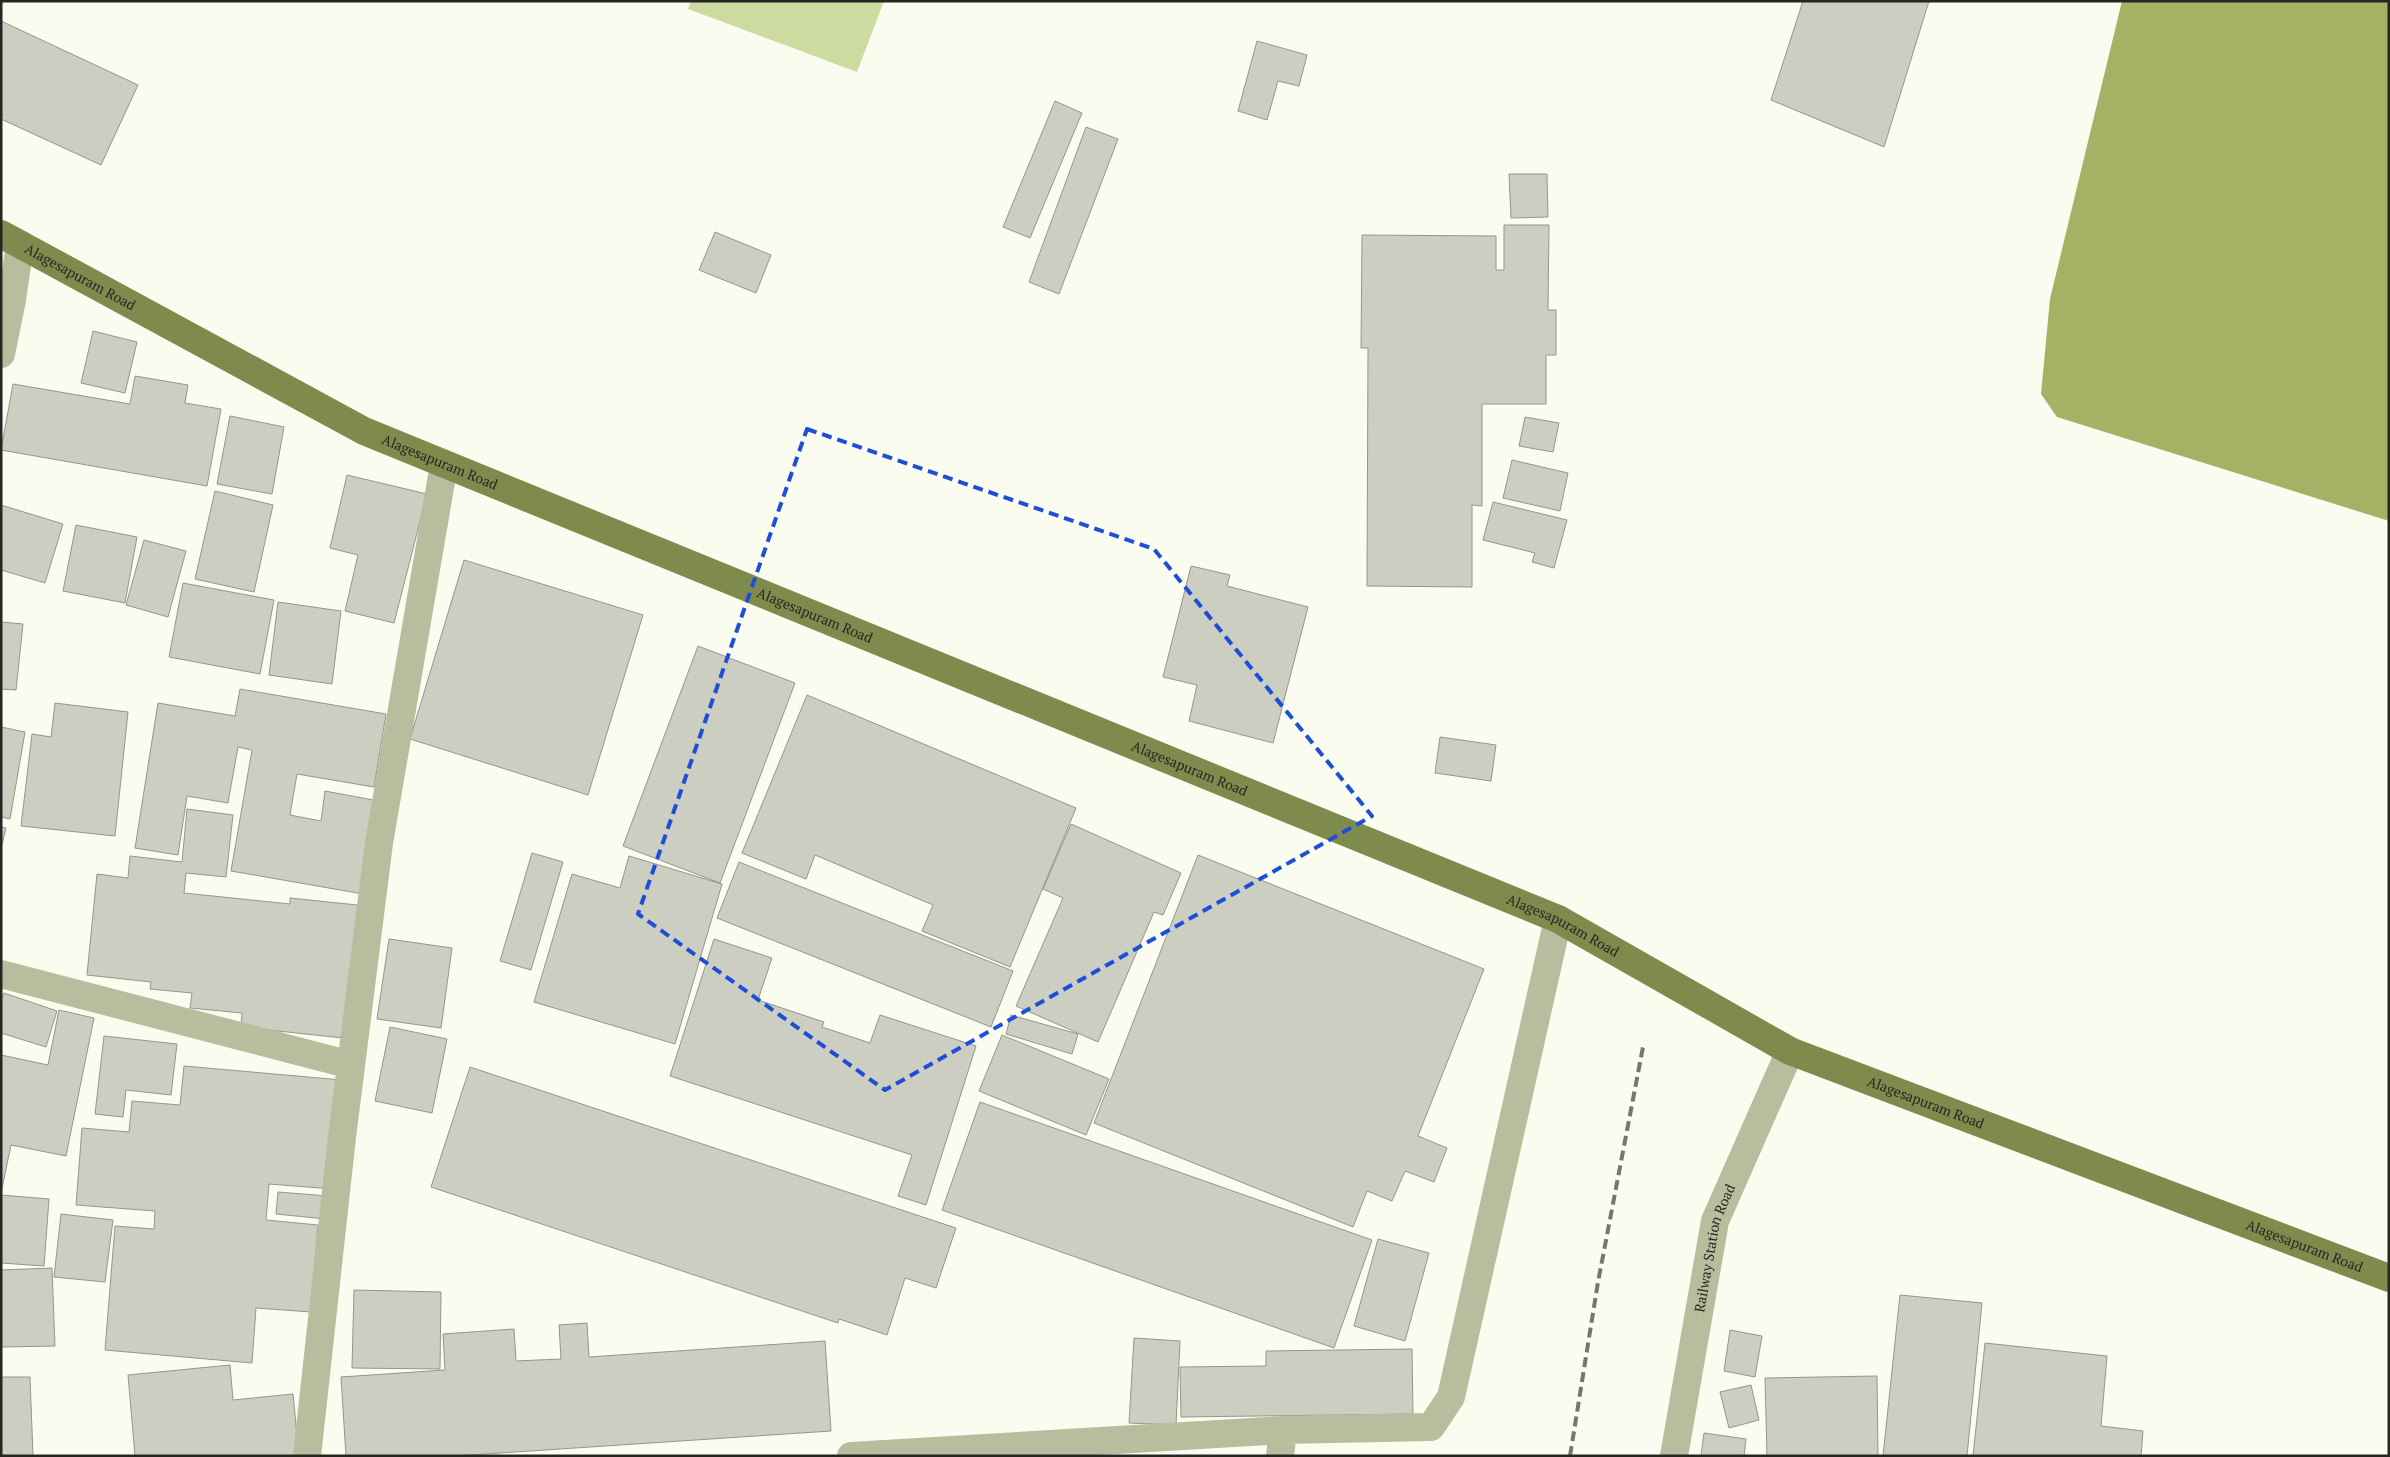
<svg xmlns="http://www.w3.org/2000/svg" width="2390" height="1457" font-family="'PT Serif',serif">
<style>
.green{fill:#cedba0}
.water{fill:#a4b266}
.building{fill:#cbcec1;stroke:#93968a}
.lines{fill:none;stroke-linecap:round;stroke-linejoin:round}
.minor{stroke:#b6be9d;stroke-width:28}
.major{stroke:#7f8a4d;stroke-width:28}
.rail{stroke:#74766f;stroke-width:4;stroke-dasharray:10 5;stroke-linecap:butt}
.marked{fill:none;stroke:#1d4ed8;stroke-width:4;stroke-dasharray:10 6;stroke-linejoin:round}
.labels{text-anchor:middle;stroke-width:4;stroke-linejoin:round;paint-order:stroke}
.street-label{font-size:14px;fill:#262723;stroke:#fff}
</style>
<rect width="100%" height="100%" fill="#f9fcef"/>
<!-- green -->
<path class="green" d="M691,1h193l-27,71 -169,-63z"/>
<!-- water -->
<path class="water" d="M2122,1h267v520l-332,-104 -16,-23 9,-95z"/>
<!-- building -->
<g class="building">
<path d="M1803,1h126l-45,146 -113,-47z"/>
<path d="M1,21l137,64 -37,80 -100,-46z"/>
<path d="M1257,41l50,14 -8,31 -21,-5 -11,39 -29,-9z"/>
<path d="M1055,101l27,12 -52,125 -27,-11z"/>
<path d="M1086,127l32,12 -59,155 -30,-12z"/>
<path d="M1509,174h38l1,43 -37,1z"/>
<path d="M1504,225h45l-1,85h8v45h-10v49h-64v102l-10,-1v82l-105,-1 1,-238h-7l1,-113 134,1v34h8z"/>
<path d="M715,232l56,23 -15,38 -57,-23z"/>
<path d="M93,331l44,11 -12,51 -44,-10z"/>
<path d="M135,376l53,9 -3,18 36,6 -14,77 -206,-36 12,-66 117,20z"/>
<path d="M230,416l54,11 -12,67 -55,-10z"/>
<path d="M1525,417l34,6 -6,29 -34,-6z"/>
<path d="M1512,460l56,13 -8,38 -57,-13z"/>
<path d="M347,475l80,19 -33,129 -49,-12 13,-56 -28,-7z"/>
<path d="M215,491l58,14 -19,87 -59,-13z"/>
<path d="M1493,502l74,18 -13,48 -22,-6 3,-9 -52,-13z"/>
<path d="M1,505l62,19 -18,59 -44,-13z"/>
<path d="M76,525l61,12 -12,66 -62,-12z"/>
<path d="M144,540l42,11 -18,66 -42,-12z"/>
<path d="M464,560l179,55 -55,180 -178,-56z"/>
<path d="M1191,566l39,9 -3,11 81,21 -35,136 -84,-22 8,-36 -34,-8z"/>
<path d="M183,583l91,17 -14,74 -91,-17z"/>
<path d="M278,602l63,9 -9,73 -63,-9z"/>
<path d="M1,622l22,2 -7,66 -15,-1z"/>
<path d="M698,646l97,37 -75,200 -97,-37z"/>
<path d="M240,689l146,25 -12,73 -77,-13 -7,41 31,6 4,-30 59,11 -15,93 -138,-24 21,-121 -14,-3 -10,56 -41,-7 -9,59 -43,-7 23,-145 77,13z"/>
<path d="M807,695l269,113 -66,159 -88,-36 11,-26 -118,-50 -9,24 -64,-26z"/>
<path d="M55,703l73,9 -13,124 -94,-10 11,-92 19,3z"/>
<path d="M1,727l24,5 -15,87 -9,-2z"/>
<path d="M1440,737l56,8 -5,36 -56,-8z"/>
<path d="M187,809l46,6 -7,62 -40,-4 -2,20 106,11v-6l77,8 -15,133 -111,-12 1,-14 -52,-5 2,-15 -42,-4 1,-7 -64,-7 10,-101 31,4 2,-22 52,6z"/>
<path d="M1071,824l110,49 -18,42 -9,-3 -56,130 -82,-36 47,-108 -20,-9z"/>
<path d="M1,827l5,1 -5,21z"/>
<path d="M532,853l31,9 -32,108 -31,-9z"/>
<path d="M1198,855l286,114 -66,167 29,12 -13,34 -29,-11 -13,30 -25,-10 -14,36 -259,-104z"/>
<path d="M629,856l93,28 -47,160 -141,-42 38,-128 48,14z"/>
<path d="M739,862l274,109 -22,56 -274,-109z"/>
<path d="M389,939l63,9 -11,80 -64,-9z"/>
<path d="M714,939l58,19 -14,42 66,22 -2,5 48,16 10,-28 96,31 -50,159 -28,-9 14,-41 -242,-79z"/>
<path d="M4,993l53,18 -11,36 -45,-14v-32z"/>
<path d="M59,1010l35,8 -28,138 -55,-11 -10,48v-138l47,10z"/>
<path d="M1011,1015l67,19 -6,20 -66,-20z"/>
<path d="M390,1027l57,12 -15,74 -57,-12z"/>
<path d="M1002,1035l107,44 -23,56 -107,-44z"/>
<path d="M104,1036l73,8 -6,51 -45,-5 -3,27 -28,-3z"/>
<path d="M184,1066l158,14 -9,109 -64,-5 -3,36 52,5 -7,87 -55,-4 -4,55 -147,-13 10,-124 39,3 1,-18 -79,-6 6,-77 47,4 3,-31 48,4z"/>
<path d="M470,1067l486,161 -20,60 -31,-10 -18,57 -48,-16 -1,4 -407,-136z"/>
<path d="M980,1102l392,138 -38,108 -392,-138z"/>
<path d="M278,1192l50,4 -2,23 -50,-5z"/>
<path d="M1,1195l48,4 -5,67 -43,-3z"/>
<path d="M61,1214l52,6 -8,62 -51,-5z"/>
<path d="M1378,1239l51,14 -24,88 -51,-15z"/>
<path d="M52,1268l3,78 -54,1v-77z"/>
<path d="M354,1290l87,2 -1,77 -88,-1z"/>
<path d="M1900,1295l82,8 -15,153h-84z"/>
<path d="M587,1323l2,34 236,-16 6,90 -376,25h-109l-5,-79 104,-7 -2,-36 71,-5 2,32 45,-2 -2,-34z"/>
<path d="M1730,1330l32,6 -7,41 -31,-6z"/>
<path d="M1134,1338l46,3 -4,84 -47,-2z"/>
<path d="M1985,1343l122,13 -6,70 42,5 -2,25h-168z"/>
<path d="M1412,1349l1,65 -232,3 -1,-50 86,-1v-15z"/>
<path d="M230,1365l3,35 60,-6 6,62h-164l-7,-81z"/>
<path d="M1877,1376l1,80h-111l-2,-78z"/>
<path d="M1,1377h29l3,79h-32z"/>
<path d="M1751,1385l8,35 -30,8 -9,-36z"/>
<path d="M1704,1433l42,6 -2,17h-43z"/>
</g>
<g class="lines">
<!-- minor -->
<g class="minor">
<path d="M1,354l11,-54 8,-56"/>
<path d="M1,974l350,91"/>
<path d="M307,1456l35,-319 37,-294 65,-379"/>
<path d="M851,1456l432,-26"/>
<path d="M1280,1456l3,-26 148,-3 20,-30 107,-478"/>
<path id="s1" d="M1674,1456l41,-235 75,-170"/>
</g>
<!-- major -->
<path class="major" id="s2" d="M1,234l363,197 1194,488 232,132 599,227"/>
<!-- rail -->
<path class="rail" d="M1570,1456l28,-174 45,-235"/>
</g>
<!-- marked area -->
<path class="marked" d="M807,429l347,120 218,267 -487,274 -247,-176z"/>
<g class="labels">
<!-- street labels -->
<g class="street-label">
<text dy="5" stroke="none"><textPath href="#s2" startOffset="90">Alagesapuram Road</textPath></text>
<text dy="5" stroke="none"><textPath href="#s2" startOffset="495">Alagesapuram Road</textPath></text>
<text dy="5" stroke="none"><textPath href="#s2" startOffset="900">Alagesapuram Road</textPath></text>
<text dy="5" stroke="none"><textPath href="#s2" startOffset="1305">Alagesapuram Road</textPath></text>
<text dy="5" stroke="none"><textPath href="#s2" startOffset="1710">Alagesapuram Road</textPath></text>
<text dy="5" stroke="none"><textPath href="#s2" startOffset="2115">Alagesapuram Road</textPath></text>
<text dy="5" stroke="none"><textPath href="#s2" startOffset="2520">Alagesapuram Road</textPath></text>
<text dy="5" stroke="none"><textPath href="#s1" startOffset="212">Railway Station Road</textPath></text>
</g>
</g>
<!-- border -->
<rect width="2390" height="1457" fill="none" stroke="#262723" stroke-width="5"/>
</svg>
